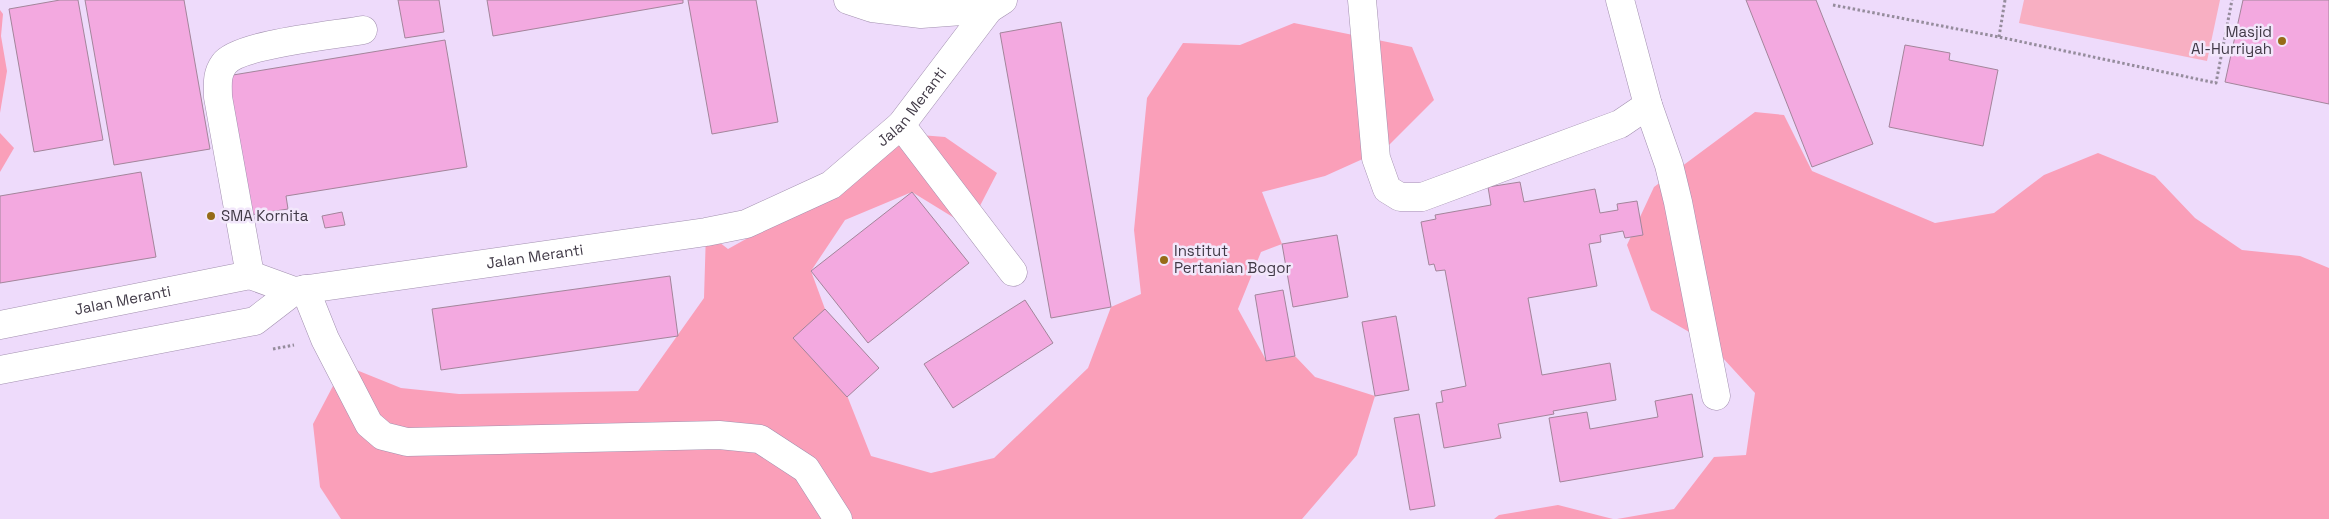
<svg xmlns="http://www.w3.org/2000/svg" width="2329" height="519" font-family="'Space Grotesk',sans-serif">
<style>
.built{fill:#eedbfb}
.green{fill:#f8afc2}
.forest{fill:#fa9fb9}
.building{fill:#f3a9e0;stroke:#a3859b}
.lines{fill:none;stroke-linecap:round;stroke-linejoin:round}
.minor-casing{stroke:#a290af;stroke-width:29}
.path{stroke:#958c9c;stroke-width:3;stroke-dasharray:2.5 2.5;stroke-linecap:butt}
.minor{stroke:#fff;stroke-width:28}
.poi-dot{fill:#966b17;stroke:#f2e7fb;stroke-width:2}
.labels{text-anchor:middle;stroke-width:5;stroke-linejoin:round;paint-order:stroke}
.poi-label{font-size:15px;fill:#413a47;stroke:#f2e7fb;text-anchor:start}
.street-label{font-size:15px;fill:#413a47;stroke:#f2e7fb}
</style>
<rect width="100%" height="100%" fill="#f2e7fb"/>
<!-- built -->
<rect class="built" x="0" y="0" width="2329" height="519"/>
<!-- green -->
<path class="green" d="M2024,0h196l-13,61 -188,-38z"/>
<!-- forest -->
<g class="forest">
<path d="M0,10l3,4 -2,22 6,35 -7,42z"/>
<path d="M1294,23l118,24 22,53 -49,49 -60,27 -63,16 20,52 -21,8 -23,57 28,51 29,-4 20,21 60,19 -18,59 -55,64h-961l-21,-32 -7,-63 31,-59 57,23 58,6 179,-3 66,-93 2,-66 22,17 52,-29 103,-88 62,5 52,36 -28,54 -57,-35 -67,28 -34,51 14,38 2,36 44,111 60,17 63,-15 94,-90 23,-61 30,-13 -7,-64 13,-132 36,-55 57,2z"/>
<path d="M1755,112l29,3 28,56 123,52 59,-10 50,-38 54,-22 57,23 40,42 47,32 58,6 29,12v251h-712l57,-10 40,-52 32,-2 9,-62 -45,-49 -59,-34 -24,-65 27,-58z"/>
<path d="M0,133l14,15 -14,24z"/>
<path d="M1558,505l55,14h-119l5,-4z"/>
</g>
<!-- building -->
<g class="building">
<path d="M60,0h18l25,140 -69,12 -25,-143z"/>
<path d="M85,0h99l26,149 -96,16z"/>
<path d="M398,0h41l5,32 -39,6z"/>
<path d="M487,0h196v3l-190,33z"/>
<path d="M688,0h68l22,122 -66,12z"/>
<path d="M1746,0h70l57,144 -61,23z"/>
<path d="M2243,0h86v104l-104,-22z"/>
<path d="M1061,22l50,285 -60,11 -51,-285z"/>
<path d="M445,40l22,127 -181,29 2,13 -38,6 -23,-139z"/>
<path d="M1905,45l45,8 -1,7 49,10 -15,76 -94,-19z"/>
<path d="M141,172l15,85 -156,26v-87z"/>
<path d="M1520,182l4,20 71,-13 5,24 18,-3 -1,-6 20,-3 6,34 -18,3 -2,-7 -23,4 1,7 -12,2 8,42 -69,12 14,77 68,-12 6,37 -63,11 1,3 -56,10 3,14 -57,10 -8,-45 7,-1 -2,-11 25,-5 -21,-116 -9,1 -2,-7 -5,1 -8,-43 15,-3 -1,-4 56,-10 -3,-18z"/>
<path d="M912,192l57,71 -101,80 -57,-72z"/>
<path d="M342,212l3,13 -20,3 -3,-12z"/>
<path d="M1337,235l11,62 -55,10 -11,-63z"/>
<path d="M670,276l8,60 -237,34 -9,-61z"/>
<path d="M1283,290l12,66 -29,5 -11,-66z"/>
<path d="M1025,300l28,43 -100,65 -29,-44z"/>
<path d="M825,309l54,59 -32,29 -54,-59z"/>
<path d="M1396,316l13,74 -34,6 -13,-74z"/>
<path d="M1692,394l11,63 -143,25 -11,-64 38,-6 3,17 68,-12 -3,-16z"/>
<path d="M1419,414l16,92 -25,4 -16,-92z"/>
</g>
<g class="lines">
<!-- minor casing -->
<g class="minor-casing">
<g id="minor">
<path d="M848,0l24,8 49,6 68,-5"/>
<path d="M1362,0l14,158 11,31 13,8h22l198,-73 28,-19 -28,-105"/>
<path d="M1648,105l21,60 9,37 38,194"/>
<path d="M901,125l112,147"/>
<path d="M250,275l-32,-178c0,-12 -2,-22 6,-33 14,-20 112,-29 139,-34"/>
<path d="M305,289l20,50 44,85 14,12 24,6 312,-7 41,4 46,30 32,50"/>
<path id="s1" d="M0,325l250,-50 44,16 412,-59 40,-8 85,-39 70,-60 88,-116 14,-9"/>
<path d="M0,370l255,-49 39,-30"/>
</g>
</g>
<!-- path -->
<g class="path">
<path d="M1833,5l166,32 217,46 16,-83"/>
<path d="M1999,37l6,-37"/>
<path d="M273,349l21,-4"/>
</g>
<!-- minor -->
<use href="#minor" class="minor"/>
</g>
<!-- markers -->
<g class="poi-dot">
<circle cx="2282" cy="41" r="5"/>
<circle cx="211" cy="216" r="5"/>
<circle cx="1164" cy="260" r="5"/>
</g>
<g class="labels">
<!-- poi labels -->
<g class="poi-label">
<text x="2272" y="37" text-anchor="end">Masjid<tspan x="2272" dy="17">Al-Hurriyah</tspan></text>
<text x="221" y="221">SMA Kornita</text>
<text x="1174" y="256">Institut<tspan x="1174" dy="17">Pertanian Bogor</tspan></text>
</g>
<!-- street labels -->
<g class="street-label">
<text dy="5" stroke="none"><textPath href="#s1" startOffset="965">Jalan Meranti</textPath></text>
<text dy="5" stroke="none"><textPath href="#s1" startOffset="545">Jalan Meranti</textPath></text>
<text dy="5" stroke="none"><textPath href="#s1" startOffset="125">Jalan Meranti</textPath></text>
</g>
</g>
</svg>
